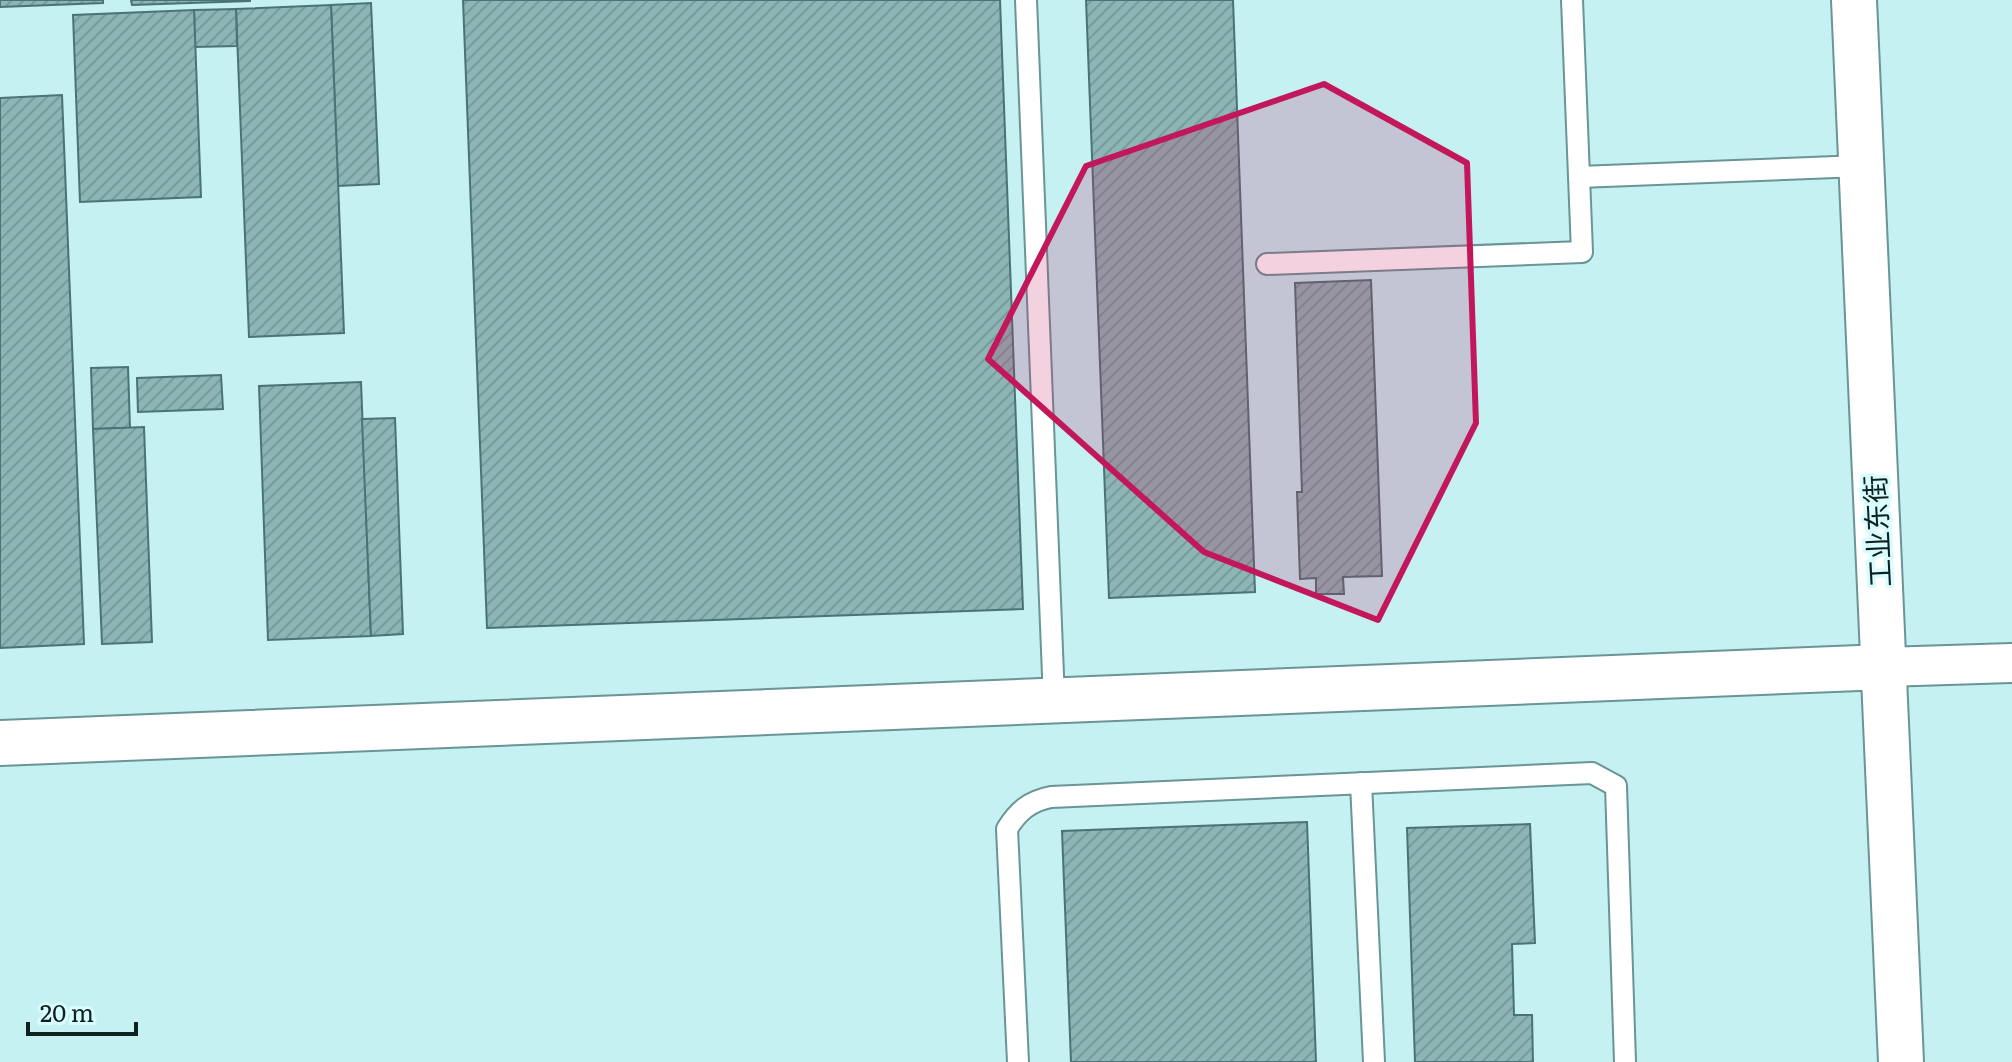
<svg xmlns="http://www.w3.org/2000/svg" width="2012" height="1062" font-family="Literata,'Noto Sans SC',serif">
<style>
.building{fill:url(#building-hatch);stroke:#4a7375;stroke-width:2}
.lines{fill:none;stroke-linecap:round;stroke-linejoin:round}
.service-casing{stroke:#6a9496;stroke-width:24}
.minor-casing{stroke:#6a9496;stroke-width:42}
.tertiary-casing{stroke:#6a9496;stroke-width:48}
.secondary-casing{stroke:#6a9496;stroke-width:48}
.service{stroke:#fff;stroke-width:20}
.minor{stroke:#fff;stroke-width:38}
.tertiary{stroke:#fff;stroke-width:44}
.secondary{stroke:#fff;stroke-width:44}
.marked{fill:#c2185b;fill-opacity:0.2;stroke:#c2185b;stroke-width:6;stroke-linejoin:round}
.labels{text-anchor:middle;stroke-width:7;stroke-linejoin:round;paint-order:stroke}
.street-label{font-size:28px;fill:#0f2021;stroke:#d9fdfe}
</style>
<defs>
<pattern id="building-hatch" width="6" height="6" patternUnits="userSpaceOnUse" patternTransform="scale(2)"><rect width="6" height="6" fill="#8db5b6"/><path d="M-1 1l2-2M0 6l6-6M5 7l2-2" fill="none" stroke="#789b9c"/></pattern>
</defs>
<rect width="100%" height="100%" fill="#c5f1f3"/>
<!-- building -->
<g class="building">
<path d="M0,0h103v3l-103,4z"/>
<path d="M131,0h119v1l-118,4z"/>
<path d="M463,0h537l23,609 -536,19z"/>
<path d="M1086,0h147l22,592 -146,6z"/>
<path d="M371,3l8,181 -41,2 -7,-181z"/>
<path d="M331,5l13,328 -95,4 -13,-328z"/>
<path d="M236,9l1,37 -42,1 -1,-37z"/>
<path d="M194,10l7,187 -121,5 -7,-187z"/>
<path d="M62,95l22,549 -84,4v-550z"/>
<path d="M1371,280l11,296 -39,1 1,17h-28v-16l-16,1 -3,-87h5l-7,-209z"/>
<path d="M128,367l2,61 -37,1 -2,-61z"/>
<path d="M221,375l2,34 -85,3 -1,-34z"/>
<path d="M361,382l10,254 -103,4 -9,-254z"/>
<path d="M395,418l8,216 -32,2 -9,-217z"/>
<path d="M144,427l8,215 -50,2 -9,-215z"/>
<path d="M1307,822l9,240h-245l-9,-231z"/>
<path d="M1530,824l5,119 -23,1 2,71h18l1,47h-118l-8,-234z"/>
</g>
<g class="lines">
<!-- service casing -->
<g class="service-casing">
<g id="service">
<path d="M1026,0l28,700"/>
<path d="M1579,177l282,-11"/>
<path d="M1267,264l315,-12 -10,-252"/>
<path d="M1361,783l13,279"/>
<path d="M1018,1062l-11,-233c11,-18 23,-28 44,-32l541,-24 24,13 9,276"/>
</g>
</g>
<!-- minor casing -->
<g class="minor-casing">
<path id="minor" d="M1884,667l128,-4"/>
</g>
<!-- tertiary casing -->
<g class="tertiary-casing">
<path id="tertiary" d="M0,743l1884,-76"/>
</g>
<!-- secondary casing -->
<g class="secondary-casing">
<path id="secondary" d="M1854,0l47,1062"/>
</g>
<!-- service -->
<use href="#service" class="service"/>
<!-- minor -->
<use href="#minor" class="minor"/>
<!-- tertiary -->
<use href="#tertiary" class="tertiary"/>
<!-- secondary -->
<use href="#secondary" class="secondary"/>
</g>
<!-- marked area -->
<path class="marked" d="M1324,84l143,79 9,260 -98,197 -174,-68 -216,-193 98,-193z"/>
<g class="labels">
<!-- street labels -->
<g class="street-label">
<text transform="translate(1878 531) rotate(-93)" y="10">工业东街</text>
</g>
</g>
<!-- scale -->
<path d="M28 1022v12h108v-12" fill="none" stroke="#0f2021" stroke-width="4"/>
<text x="40" y="1022" font-size="24" fill="#0f2021" stroke="#d9fdfe" stroke-width="6" paint-order="stroke">20 m</text>
</svg>
